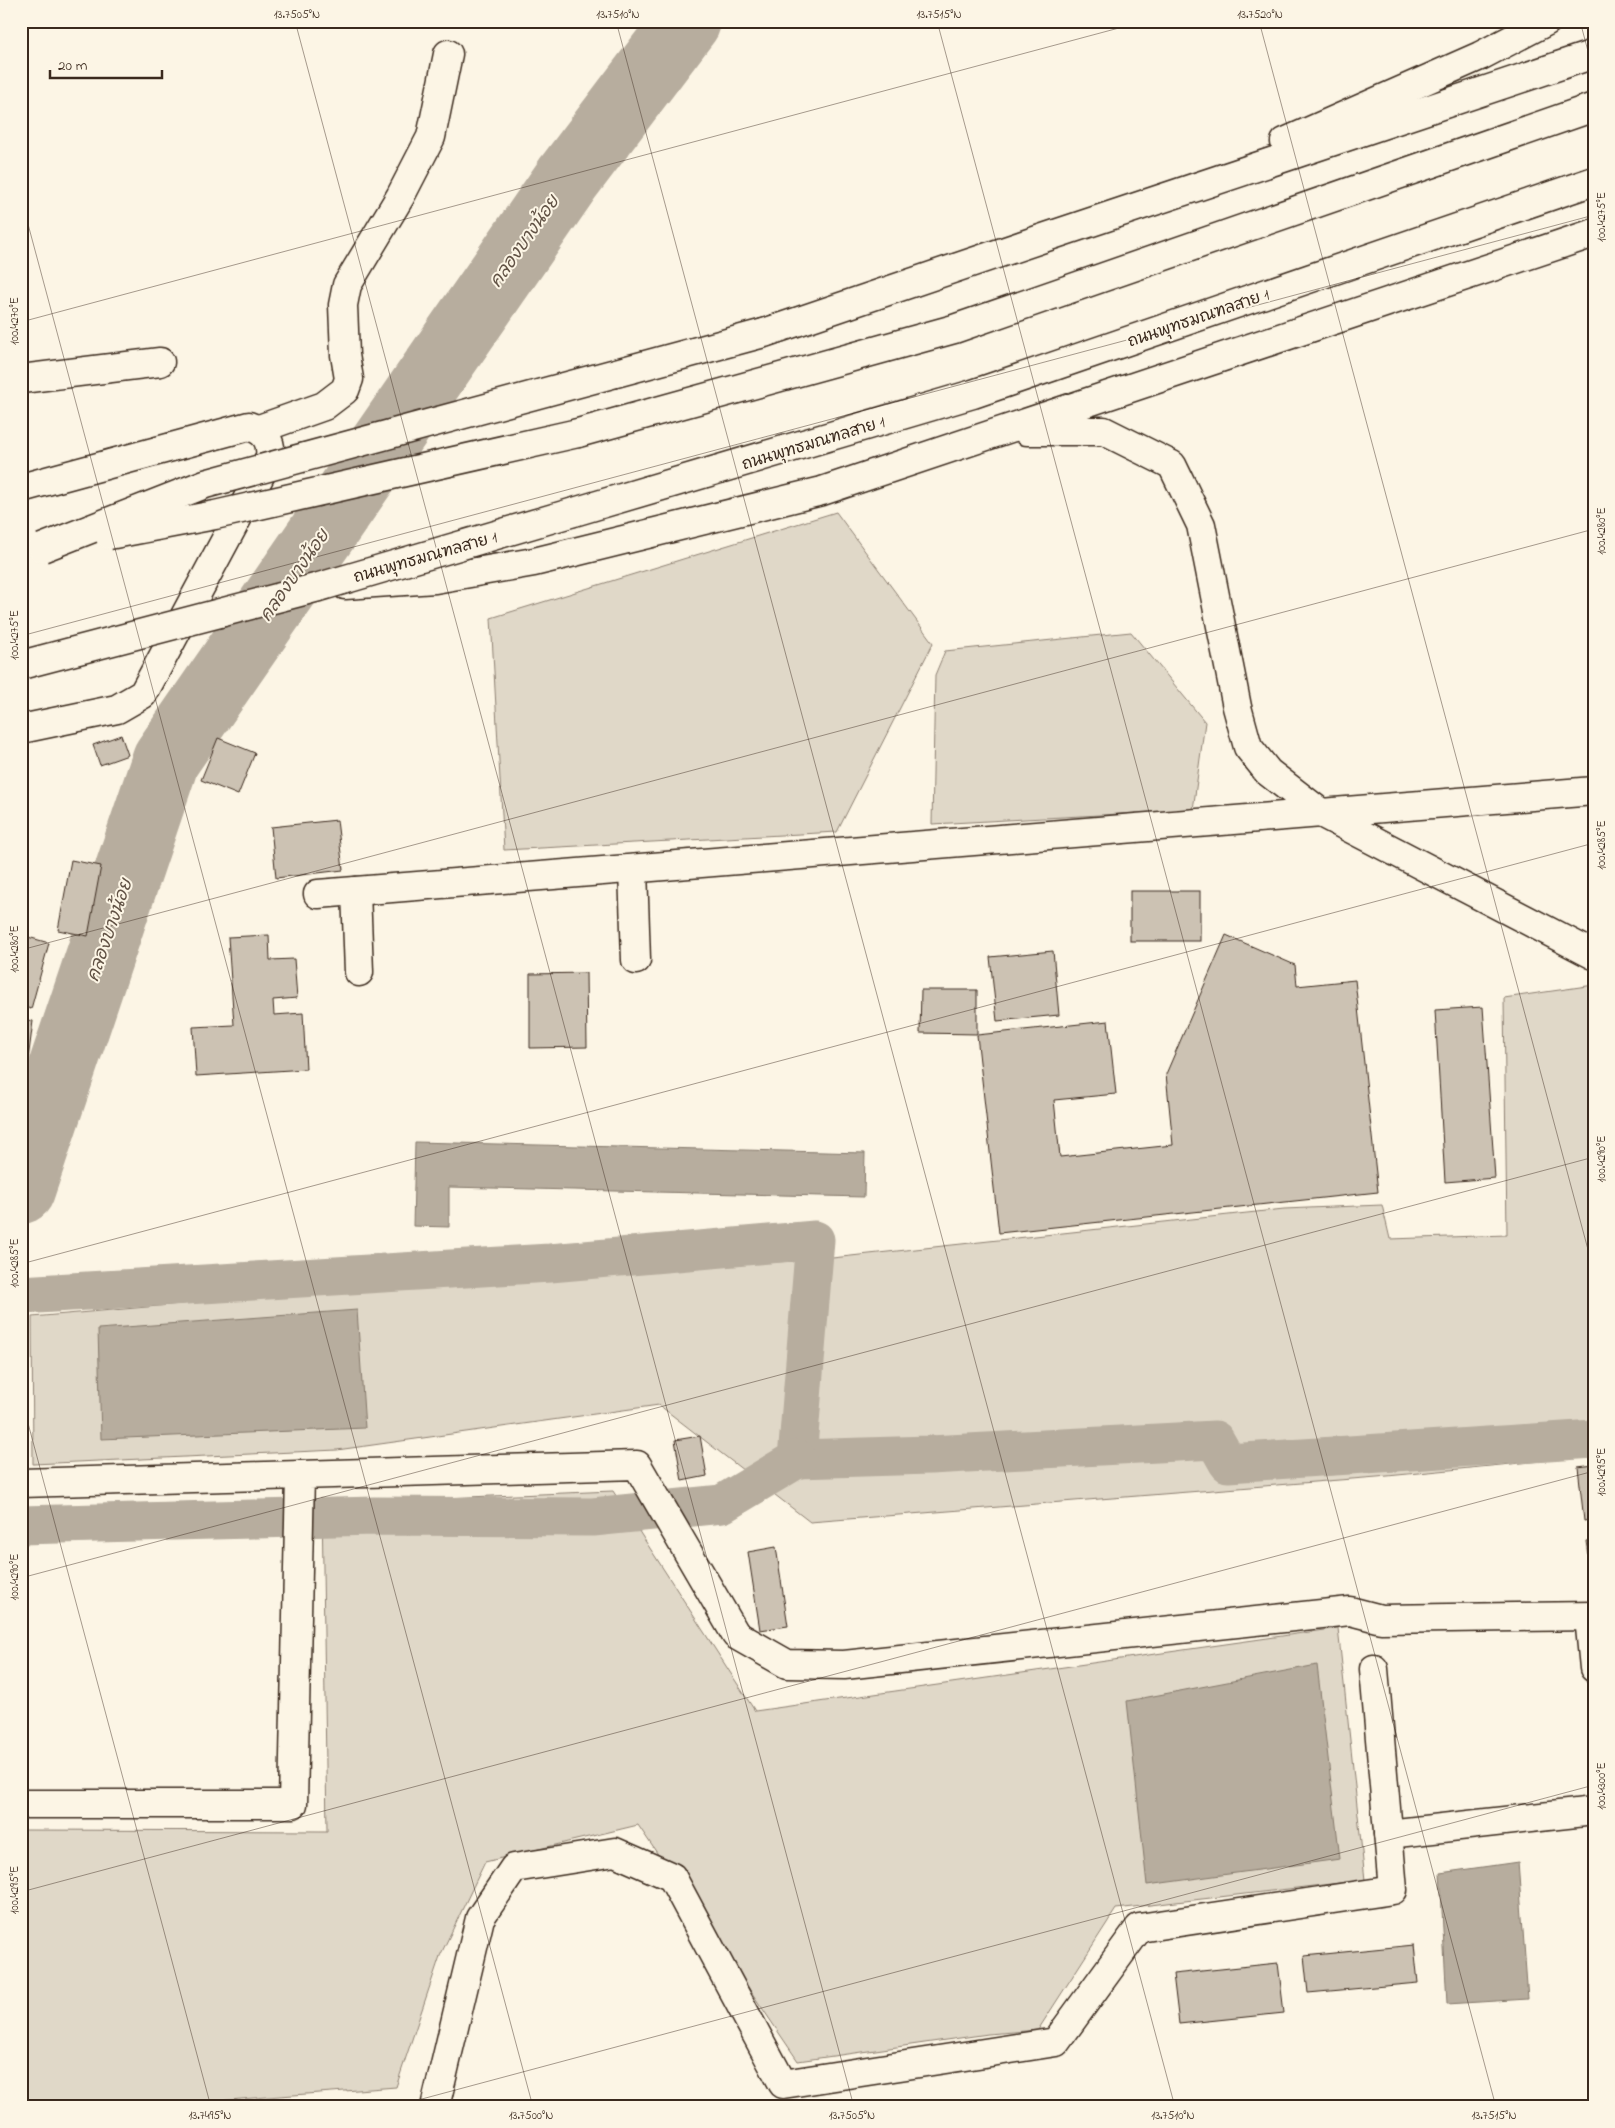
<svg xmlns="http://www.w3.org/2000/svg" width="1615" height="2128" font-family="'Indie Flower','Playpen Sans Thai',sans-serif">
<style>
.green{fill:#e0d8c8;stroke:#8e8173}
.water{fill:#b7ad9e;stroke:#85796b}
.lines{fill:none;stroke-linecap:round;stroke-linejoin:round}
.canal{stroke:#b7ad9e;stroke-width:39}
.river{stroke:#b7ad9e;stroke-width:68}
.building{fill:#ccc2b3;stroke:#3b2a1e}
.minor-casing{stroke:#3b2a1e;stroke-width:31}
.major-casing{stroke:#3b2a1e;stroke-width:31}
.minor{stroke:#fcf5e5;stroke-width:28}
.major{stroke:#fcf5e5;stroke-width:28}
.major-bridge-casing{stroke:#3b2a1e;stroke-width:31;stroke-linecap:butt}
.major-bridge{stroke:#fcf5e5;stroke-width:28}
.ticks{fill:none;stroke:#3b2a1e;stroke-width:1;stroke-opacity:0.45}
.labels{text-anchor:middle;stroke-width:4;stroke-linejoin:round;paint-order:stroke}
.street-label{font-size:16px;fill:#3b2a1e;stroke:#fcf5e5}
.water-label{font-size:18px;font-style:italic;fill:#605144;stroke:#fcf5e5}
.neatline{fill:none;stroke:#3b2a1e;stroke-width:2}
.ticks-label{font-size:12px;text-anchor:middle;fill:#3b2a1e}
</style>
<rect width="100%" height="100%" fill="#fcf5e5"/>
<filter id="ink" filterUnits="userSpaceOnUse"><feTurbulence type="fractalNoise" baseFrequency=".02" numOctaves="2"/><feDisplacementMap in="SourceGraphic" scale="10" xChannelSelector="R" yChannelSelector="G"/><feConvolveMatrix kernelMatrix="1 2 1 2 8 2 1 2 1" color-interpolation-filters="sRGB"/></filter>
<g filter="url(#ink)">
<!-- green -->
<g class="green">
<path d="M836,512l97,131 -96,189 -333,18 -13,-232z"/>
<path d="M1131,632l74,90 -12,88 -261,14 3,-149 10,-24z"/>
<path d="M1594,985v471l-217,21 -567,45 -151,-117 -322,45 -304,14 -1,-147 472,-41 310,-16 470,-51 98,-4 8,34 117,-4 -3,-237z"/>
<path d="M613,1491l142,220 583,-83 27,252 -249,29 -78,121 -50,4 -190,27 -160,-236 -153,37 -45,94 -44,131 -257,20h-118v-277l306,1 -5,-328z"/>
</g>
<!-- water -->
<g class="water">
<path d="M415,1142l450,11 -1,44 -415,-10v40l-36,-1z"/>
<path d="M357,1310l8,118 -264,11 -3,-110z"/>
<path d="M1317,1665l23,194 -193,26 -20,-184z"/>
<path d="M1518,1862l10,137 -81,5 -7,-131z"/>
</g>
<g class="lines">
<!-- canal -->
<g class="canal">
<path d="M21,1295l529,-32 265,-23 -18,219 133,-4 285,-15 13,23 366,-24"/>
<path d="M21,1525l353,-9 219,1 129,-13 75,-45"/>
</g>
<!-- river -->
<path class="river" d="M21,1190l145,-431 402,-581 119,-157"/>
</g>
<!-- building -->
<g class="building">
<path d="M121,735l7,20 -28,10 -7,-20z"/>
<path d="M218,738l37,15 -17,42 -37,-15z"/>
<path d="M337,820l6,50 -67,8 -5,-51z"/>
<path d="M71,860l30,6 -13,70 -30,-6z"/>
<rect x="1130" y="891" width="70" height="50"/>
<path d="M21,935l28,8 -18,66 -10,-3z"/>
<path d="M269,935l1,25 24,-1 3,39 -24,2 1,15 29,-2 3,56 -110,7 -3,-49 41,-2 -6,-88z"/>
<path d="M1226,935l69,30 2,21 58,-6 23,212 -379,41 -22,-198 131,-14 8,73 -62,6 6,57 113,-12 -7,-71z"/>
<path d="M1053,951l6,64 -62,6 -7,-64z"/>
<path d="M586,973l1,74 -57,1v-74z"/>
<path d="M921,990h56v44l-57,-1z"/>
<path d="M1483,1007l12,171 -50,4 -10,-172z"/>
<path d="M21,1019l12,2 -5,39 -7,-1z"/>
<path d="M700,1436l7,40 -25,5 -7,-41z"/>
<path d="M1594,1465v54l-10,2 -6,-54z"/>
<path d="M1594,1540v59l-8,-58z"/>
<path d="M776,1547l12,79 -28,4 -12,-78z"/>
<path d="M1414,1945l4,38 -110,10 -4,-37z"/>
<path d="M1278,1963l6,50 -105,11 -6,-50z"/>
</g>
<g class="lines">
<!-- minor casing -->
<g class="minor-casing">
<g id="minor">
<path d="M21,379l139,-17"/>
<path d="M259,429l65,-23 21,-16 4,-11 -4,-24 -2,-50 4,-20 53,-88 31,-60 17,-83"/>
<path d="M633,869l3,91"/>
<path d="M356,891l3,81"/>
<path d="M318,894l1276,-103"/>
<path d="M21,1483l279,-8"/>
<path d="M1589,1617l5,51"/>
<path d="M21,1804h272l7,-329 337,-10 99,170 51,29 57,1 506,-54 31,8 213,-3"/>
<path d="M1388,1834l206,-23"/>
<path d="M435,2107l45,-189 34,-50 101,-16 57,25 111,207 273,-42 83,-114 254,-38 -19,-221"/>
</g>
</g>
<!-- major casing -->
<g class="major-casing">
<g id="major">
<path d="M1285,142l195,-86 67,-35"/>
<path d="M764,333c276,-95 553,-186 830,-279"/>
<path d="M1027,431h77l68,34 29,60 36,182 11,40 20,25 53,41 273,142"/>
<path d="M578,433l376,-104 640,-222"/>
<path d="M21,488l228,-62c16,5 23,15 21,31l-127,237 -26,15 -96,20"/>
<path d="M574,512l399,-118 621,-213"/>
<path d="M345,585l90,-6 99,-17 288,-71 772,-258"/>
</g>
</g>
<!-- minor -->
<use href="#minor" class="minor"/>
<!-- major -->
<use href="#major" class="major"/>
<!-- major-bridge casing -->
<g class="major-bridge-casing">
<g id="major-bridge">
<path d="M109,535l106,-20 363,-82"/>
<path d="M42,548l163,-64 559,-151"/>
<path d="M21,665l298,-78 255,-75"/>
</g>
</g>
<!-- major-bridge -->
<use href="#major-bridge" class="major-bridge"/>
</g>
</g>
<!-- ticks -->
<path class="ticks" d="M295,21l559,2086M616,21l559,2086M937,21l559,2086M1259,21l335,1251M1580,21l14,53M21,198l512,1909M21,322l1124,-301M21,636l1573,-421M21,950l1573,-421M21,1264l1573,-421M21,1397l190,710M21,1578l1573,-421M21,1892l1573,-421M392,2107l1202,-322M1564,2107l30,-8"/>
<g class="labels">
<!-- street labels -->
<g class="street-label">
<text transform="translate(1198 317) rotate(-19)" y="6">ถนนพุทธมณฑลสาย 1</text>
<text transform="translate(813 442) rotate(-17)" y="6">ถนนพุทธมณฑลสาย 1</text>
<text transform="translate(425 556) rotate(-16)" y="6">ถนนพุทธมณฑลสาย 1</text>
</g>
<!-- water labels -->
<g class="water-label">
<text transform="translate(524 241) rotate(-55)" y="6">คลองบางน้อย</text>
<text transform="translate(294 575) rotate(-55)" y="6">คลองบางน้อย</text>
<text transform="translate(109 930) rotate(-71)" y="6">คลองบางน้อย</text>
</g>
</g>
<!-- margin -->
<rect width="1615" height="2128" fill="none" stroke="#fcf5e5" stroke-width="55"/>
<!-- scale -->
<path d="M50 70v8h112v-8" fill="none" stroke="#3b2a1e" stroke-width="2.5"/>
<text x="58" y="70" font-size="15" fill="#3b2a1e" stroke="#fcf5e5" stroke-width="4" paint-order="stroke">20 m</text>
<rect x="28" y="28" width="1560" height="2072" class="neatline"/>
<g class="ticks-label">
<text x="297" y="18">13.7505°N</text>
<text x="618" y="18">13.7510°N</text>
<text x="939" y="18">13.7515°N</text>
<text x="1260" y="18">13.7520°N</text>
<text transform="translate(1601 217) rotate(-90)" y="4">100.4275°E</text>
<text transform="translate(14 321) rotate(-90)" y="4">100.4270°E</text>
<text transform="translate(1601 531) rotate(-90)" y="4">100.4280°E</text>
<text transform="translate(14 635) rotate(-90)" y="4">100.4275°E</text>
<text transform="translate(1601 845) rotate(-90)" y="4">100.4285°E</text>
<text transform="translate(14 949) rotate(-90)" y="4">100.4280°E</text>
<text transform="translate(1601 1159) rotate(-90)" y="4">100.4290°E</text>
<text transform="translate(14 1263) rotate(-90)" y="4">100.4285°E</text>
<text transform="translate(1601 1472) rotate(-90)" y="4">100.4295°E</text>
<text transform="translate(14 1577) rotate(-90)" y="4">100.4290°E</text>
<text transform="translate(1601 1786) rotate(-90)" y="4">100.4300°E</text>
<text transform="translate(14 1890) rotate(-90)" y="4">100.4295°E</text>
<text x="210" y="2119">13.7495°N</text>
<text x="531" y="2119">13.7500°N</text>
<text x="852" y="2119">13.7505°N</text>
<text x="1173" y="2119">13.7510°N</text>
<text x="1494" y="2119">13.7515°N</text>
</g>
</svg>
